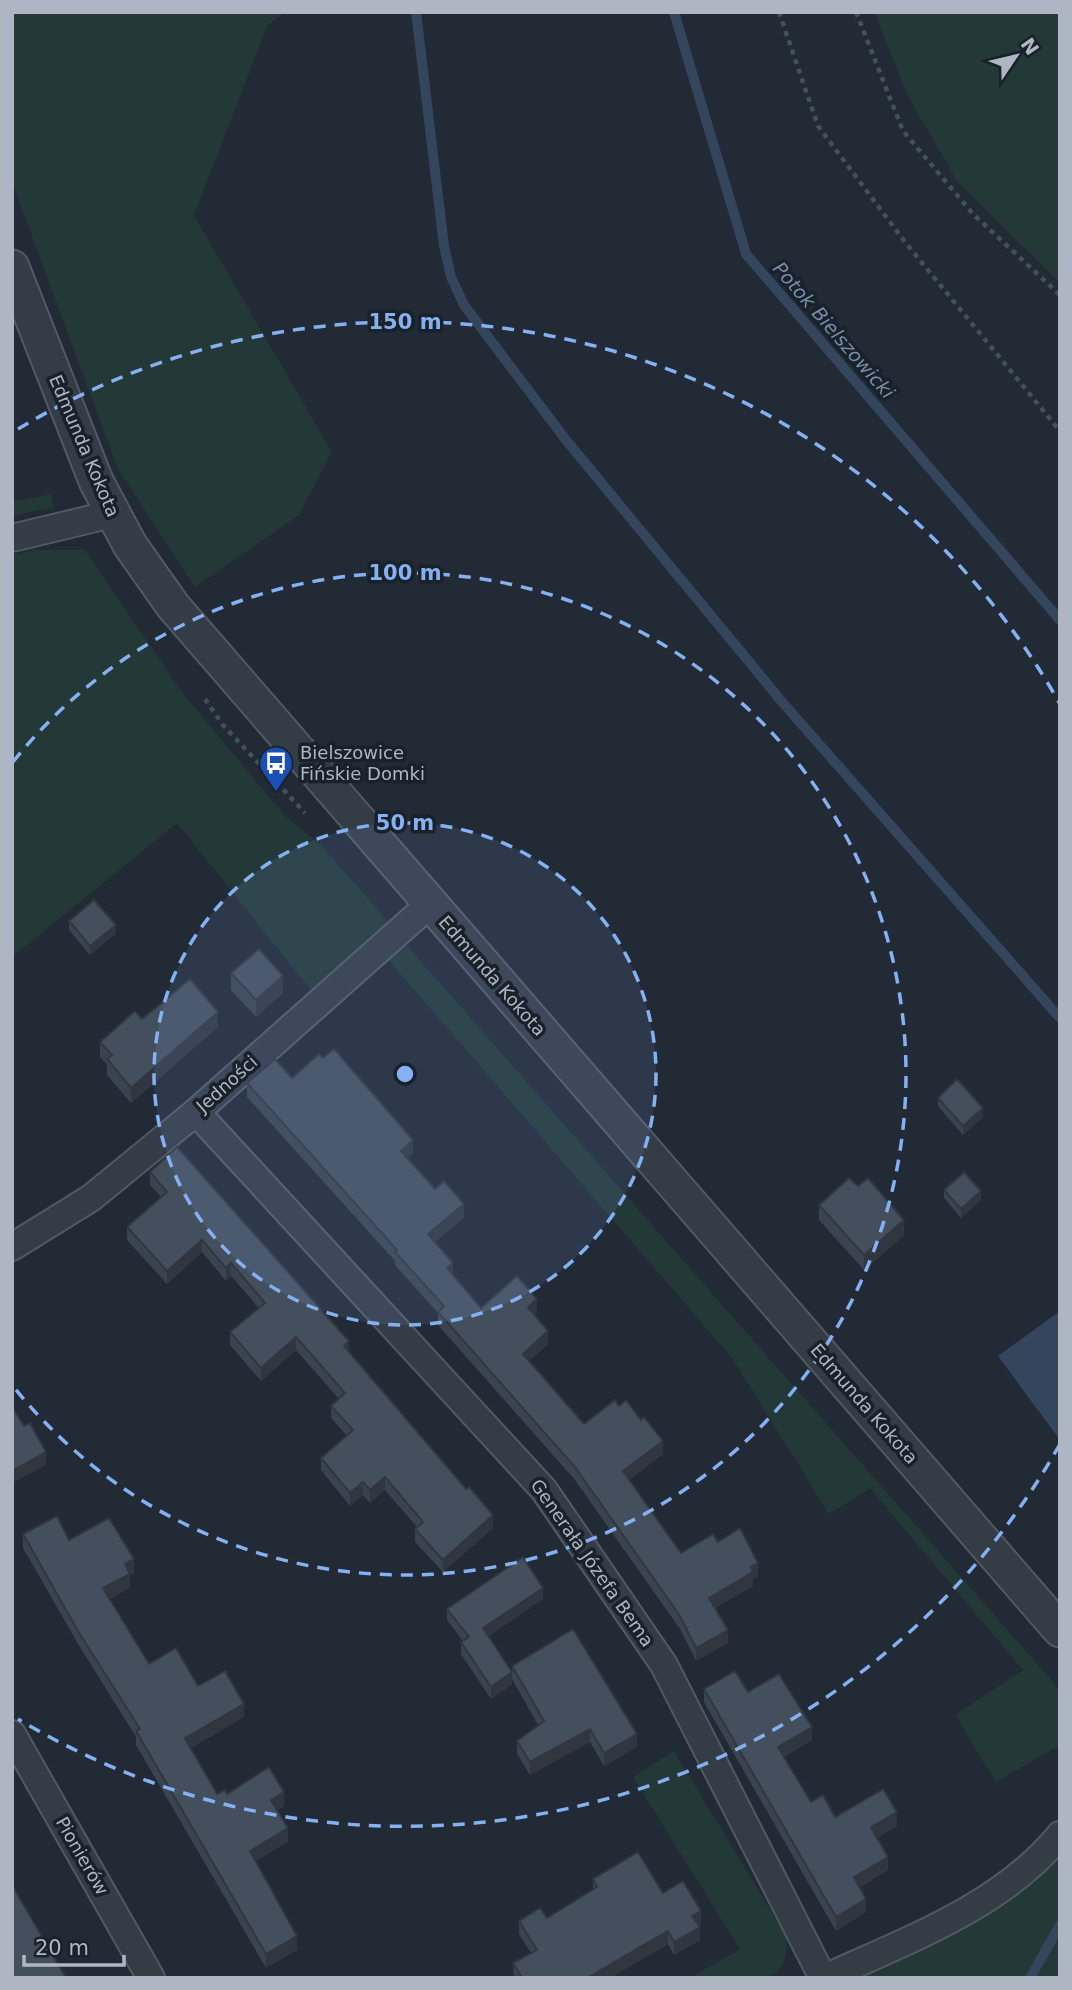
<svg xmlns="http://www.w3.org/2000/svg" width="1072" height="1990" font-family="'DejaVu Sans',sans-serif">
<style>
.green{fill:#253838}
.water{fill:#35455c}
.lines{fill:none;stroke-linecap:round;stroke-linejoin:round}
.stream{stroke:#35455c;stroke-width:10}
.minor-casing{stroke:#515964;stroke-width:30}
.tertiary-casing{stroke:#515964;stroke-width:37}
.path{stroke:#425356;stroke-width:4.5;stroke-dasharray:5 5;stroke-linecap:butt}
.minor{stroke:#343c46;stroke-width:26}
.tertiary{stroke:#343c46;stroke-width:33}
.wall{fill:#3a4450}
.shaded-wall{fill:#303741}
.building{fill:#444f5d;stroke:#303741;stroke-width:2}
.ring{fill:none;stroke:#85b0f1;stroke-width:3.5;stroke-dasharray:12 9}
.labels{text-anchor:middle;stroke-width:7;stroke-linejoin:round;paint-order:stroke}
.street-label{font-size:18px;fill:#aeb6c3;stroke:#19212a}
.poi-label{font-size:18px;fill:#aeb6c3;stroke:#19212a;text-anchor:start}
.water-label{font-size:19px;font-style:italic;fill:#778eaa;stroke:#19212a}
.centre{fill:#85b0f1;stroke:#19212a;stroke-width:3.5}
.ring-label{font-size:21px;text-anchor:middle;font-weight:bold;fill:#85b0f1;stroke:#19212a;stroke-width:7;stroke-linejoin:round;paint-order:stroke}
</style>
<rect width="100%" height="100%" fill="#212a35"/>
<!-- green -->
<g class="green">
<path d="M12,12h273l-18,14 -73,189 138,237 -33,63 -104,72 -77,-118 -106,-287z"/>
<path d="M874,12h186v271l-103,-102 -48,-83z"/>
<path d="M51,494l3,13 -42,9v-14z"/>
<path d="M36,550h49l96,141 104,125 37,30 66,76 -77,68 -134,-167 -165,134v-402z"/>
<path d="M403,941l657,749v55l-64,37 -41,-67 68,-45 -153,-182 -41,26 -97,-156 -346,-401z"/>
<path d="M674,1751l112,185c2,19 -1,31 -17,42h-79l50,-29 -107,-172z"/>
<path d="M1060,1859v119h-200l84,-43z"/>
</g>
<!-- water -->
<path class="water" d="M1060,1311v129l-62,-84z"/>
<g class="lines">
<!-- stream -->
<g class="stream">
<path d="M416,12l28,234 7,31 13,28 102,135 217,263 277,315"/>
<path d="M674,12l72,242 314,366"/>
<path d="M1030,1978l30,-53"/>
</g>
<!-- minor casing -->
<g class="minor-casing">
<g id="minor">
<path d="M12,538l100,-24"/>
<path d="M196,1112l348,378 120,175 159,313"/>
<path d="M12,1247l79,-49 105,-86 234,-208"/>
<path d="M12,1734l139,244"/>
<path d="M825,1978c82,-38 176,-71 235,-143"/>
</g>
</g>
<!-- tertiary casing -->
<g class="tertiary-casing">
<path id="tertiary" d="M12,267l84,214 34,64 43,61 887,1024"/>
</g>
<!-- path -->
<g class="path">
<path d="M779,12l39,114 87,116 155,189"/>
<path d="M856,12l47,119 70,83 87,81"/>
<path d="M205,699l18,26 82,88"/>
</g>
<!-- minor -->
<use href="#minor" class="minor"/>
<!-- tertiary -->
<use href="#tertiary" class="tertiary"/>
</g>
<!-- wall -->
<g class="wall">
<path d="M69,921l47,12 -26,22 -21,-25z"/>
<path d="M231,973l52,20 -27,24 -25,-27z"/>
<path d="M142,1019l76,8 -87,76 -24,-28v-11l-7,-7v-15z"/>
<path d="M292,1078l121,75 -6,5 28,31 29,28 -29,25 18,34 28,32 56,4 -3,2 14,30 -19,17 55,63 35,-18 44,48 -34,26 52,73 37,-11 40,34 -5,3v7l-38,22 13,35 -32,18 -16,-32 -105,-149 -137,-155v-12l-43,-48v-4l-148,-164v-14z"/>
<path d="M938,1098l45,19 -20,18 -25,-29z"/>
<path d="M150,1172l199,181 144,175 -50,44 -28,-30v-13l2,-2 -32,-37 -15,13 -7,-8 -13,11 -29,-36v-12l26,-22 -16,-18v-12l8,-7 -43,-49 -35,31 -31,-36v-13l29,-24 -28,-32 -5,5 -24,-29 -35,32 -40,-44v-13l34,-30 -11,-12z"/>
<path d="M858,1186l46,49 -40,35 -45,-50v-15z"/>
<path d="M944,1190l37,10 -20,18 -17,-20z"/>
<path d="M23,1534l46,6 65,33 -4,2v12l-20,12 39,65 49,22 46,31 -53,31 26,46h10l57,12 -7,4 11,32 -33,19 42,89 -31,18 -130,-223v-8l-58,-93 -55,-96z"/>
<path d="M543,1599l-55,37 24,48 -21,15 -30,-45v-12l2,-1 -16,-21v-11z"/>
<path d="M512,1666l125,81 -33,19 -14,-24 -60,33 -13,-21v-13l21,-16 -26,-46z"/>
<path d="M704,1689l44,3 64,48 -28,17 27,45 24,15 62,9 -20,12 11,32 -28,17 6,25 -30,19 -132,-229z"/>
<path d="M593,1879l70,14 38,31 -2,1 1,15 -26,15 -6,-11 -58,34h-96l-1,-15 18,-10 -12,-19v-13l28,-3 46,-28z"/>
</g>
<!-- shaded-wall -->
<g class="shaded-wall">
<path d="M116,925v8l-26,22v-9z"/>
<path d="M283,976v17l-27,24v-17z"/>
<path d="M218,1012v15l-87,76v-15z"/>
<path d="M983,1108v9l-20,18v-9z"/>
<path d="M413,1140v13l-12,11v-13z"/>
<path d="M981,1191v9l-20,18v-9z"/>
<path d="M464,1204v13l-36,31v-14z"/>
<path d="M904,1220v15l-40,35v-15z"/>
<path d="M202,1240v12l-35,32v-13z"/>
<path d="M231,1263v13l-5,5v-13z"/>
<path d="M453,1263v13l-6,-8z"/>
<path d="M537,1299v13l-9,8v-13z"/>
<path d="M548,1331v13l-25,23v-13z"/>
<path d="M296,1337v13l-35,31v-13z"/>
<path d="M349,1341v13l-5,-8z"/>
<path d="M663,1441v13l-40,31v-14z"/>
<path d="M46,1452v13l-34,18v-12z"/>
<path d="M385,1477v13l-15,13v-13z"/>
<path d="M363,1482v13l-13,11v-13z"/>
<path d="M493,1515v13l-50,44v-12z"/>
<path d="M134,1559v14l-4,2v12l-27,15v-14l22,-24z"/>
<path d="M758,1563v13l-5,3v7l-44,25v-13z"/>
<path d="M543,1588v11l-60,41v-12z"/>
<path d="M728,1630v13l-32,18v-13z"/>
<path d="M512,1672v12l-21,15v-12z"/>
<path d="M244,1704v13l-59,34v-13z"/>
<path d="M812,1727v13l-34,21v-14z"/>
<path d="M590,1729v13l-60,33v-13z"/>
<path d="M637,1734v13l-33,19v-13z"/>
<path d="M284,1792v14l-13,8v-14z"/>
<path d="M897,1812v14l-26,15v-14z"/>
<path d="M288,1828v14l-38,23v-14z"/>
<path d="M888,1857v13l-34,21v-14z"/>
<path d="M866,1899v13l-30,19v-14z"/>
<path d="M701,1911v13l-9,5v-13z"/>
<path d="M700,1927v13l-26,15v-13z"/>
<path d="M668,1931v13l-58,34h-23z"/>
<path d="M297,1936v14l-31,18v-14z"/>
</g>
<!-- building -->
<g class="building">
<path d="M94,900l22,25 -26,21 -21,-25z"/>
<path d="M259,949l24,27 -27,24 -25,-27z"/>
<path d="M190,979l28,33 -87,76 -24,-29 5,-4 -12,-13 35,-31 7,8z"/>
<path d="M334,1049l79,91 -12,11 34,38 9,-8 20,23 -36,30 25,29 -6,5 34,40 36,-32 20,23 -9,8 20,24 -25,23 61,70 31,-24 4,6 7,-6 15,20 3,-3 19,24 -40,30 58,82 32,-19 5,8 22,-14 18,35 -7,4 2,5 -44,26 19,32 -32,18 -16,-32 -105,-149 -137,-155 6,-6 -49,-54 2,-2 -150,-167 28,-24 17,19 27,-24 4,4z"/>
<path d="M957,1079l26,29 -20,18 -25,-28z"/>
<path d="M177,1147l172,194 -5,5 122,143 3,-2 24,28 -50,45 -28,-31 8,-7 -38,-45 -15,13 -7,-8 -13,11 -29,-35 32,-28 -22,-24 14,-13 -49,-56 -35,31 -31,-36 35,-29 -34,-40 -5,5 -24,-28 -35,31 -40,-44 40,-35 -17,-20z"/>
<path d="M964,1172l17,19 -20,18 -17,-19z"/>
<path d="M849,1178l9,8 10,-8 36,42 -40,35 -45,-50z"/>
<path d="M12,1407l12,19 6,-3 16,29 -34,19z"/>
<path d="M57,1516l12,24 40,-22 25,41 -9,5 5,10 -27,14 46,76 27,-16 22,38 27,-15 19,33 -59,34 32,56 8,-4 2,4 42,-27 15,25 -13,8 17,28 -38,23 47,85 -31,18 -130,-223 4,-2 -62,-98 -55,-97z"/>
<path d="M523,1557l20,31 -60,40 29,44 -21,15 -30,-45 8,-5 -22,-28z"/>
<path d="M573,1629l64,105 -33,19 -14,-24 -60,33 -13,-21 27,-20 -32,-55z"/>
<path d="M735,1671l13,21 31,-18 33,53 -34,20 33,55 12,-7 12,22 48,-28 14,23 -26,15 17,30 -34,20 12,22 -30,18 -132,-228z"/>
<path d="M638,1852l25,41 20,-12 18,30 -9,5 8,11 -26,15 -6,-11 -81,47h-65l-9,-15 24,-13 -18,-29 21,-13 7,10 50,-31 -4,-8z"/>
<path d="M12,1885l54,93h-54z"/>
</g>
<!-- distance rings -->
<circle cx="405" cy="1074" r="251" fill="#85b0f1" fill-opacity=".12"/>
<g class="ring">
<circle cx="405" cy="1074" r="251"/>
<path d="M13 762A501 501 0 1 1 13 1386"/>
<path d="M1060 1444A752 752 0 0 1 18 1719M18 429A752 752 0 0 1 1060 704"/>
</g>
<!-- icons -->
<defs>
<g id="bus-pin" transform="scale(1.75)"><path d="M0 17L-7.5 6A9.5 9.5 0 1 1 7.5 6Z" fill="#1a4fb4" stroke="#19212a"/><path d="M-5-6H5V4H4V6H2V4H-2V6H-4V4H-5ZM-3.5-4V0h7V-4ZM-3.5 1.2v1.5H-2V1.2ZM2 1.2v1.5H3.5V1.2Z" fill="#fff"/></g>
</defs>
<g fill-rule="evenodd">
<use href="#bus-pin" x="276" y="763"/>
</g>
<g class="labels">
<!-- street labels -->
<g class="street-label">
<text transform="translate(84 446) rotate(67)" y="6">Edmunda Kokota</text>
<text transform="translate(492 976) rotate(49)" y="6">Edmunda Kokota</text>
<text transform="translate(227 1084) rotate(-42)" y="6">Jedności</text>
<text transform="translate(864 1404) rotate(49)" y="6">Edmunda Kokota</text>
<text transform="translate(592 1563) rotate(55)" y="6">Generała Józefa Bema</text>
<text transform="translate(82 1856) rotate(60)" y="6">Pionierów</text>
</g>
<!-- poi labels -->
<g class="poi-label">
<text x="300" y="759">Bielszowice<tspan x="300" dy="21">Fińskie Domki</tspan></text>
</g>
<!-- water labels -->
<g class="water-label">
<text transform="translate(834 330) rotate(49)" y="7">Potok Bielszowicki</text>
</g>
</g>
<circle cx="405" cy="1074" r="10" class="centre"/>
<g class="ring-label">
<text x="405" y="329">150 m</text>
<text x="405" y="580">100 m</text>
<text x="405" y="830">50 m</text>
</g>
<!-- border -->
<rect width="1072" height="1990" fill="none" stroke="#aeb6c3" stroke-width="28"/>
<!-- north arrow -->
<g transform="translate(1016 56) rotate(55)" stroke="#19212a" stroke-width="5" paint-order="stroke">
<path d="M0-5L12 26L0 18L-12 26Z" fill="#aeb6c3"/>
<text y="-10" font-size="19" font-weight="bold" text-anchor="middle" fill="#aeb6c3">N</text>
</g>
<!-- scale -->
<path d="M24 1955v10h100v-10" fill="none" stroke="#aeb6c3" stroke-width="3.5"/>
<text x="35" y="1955" font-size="21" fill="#aeb6c3" stroke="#19212a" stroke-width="5" paint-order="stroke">20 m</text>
</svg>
